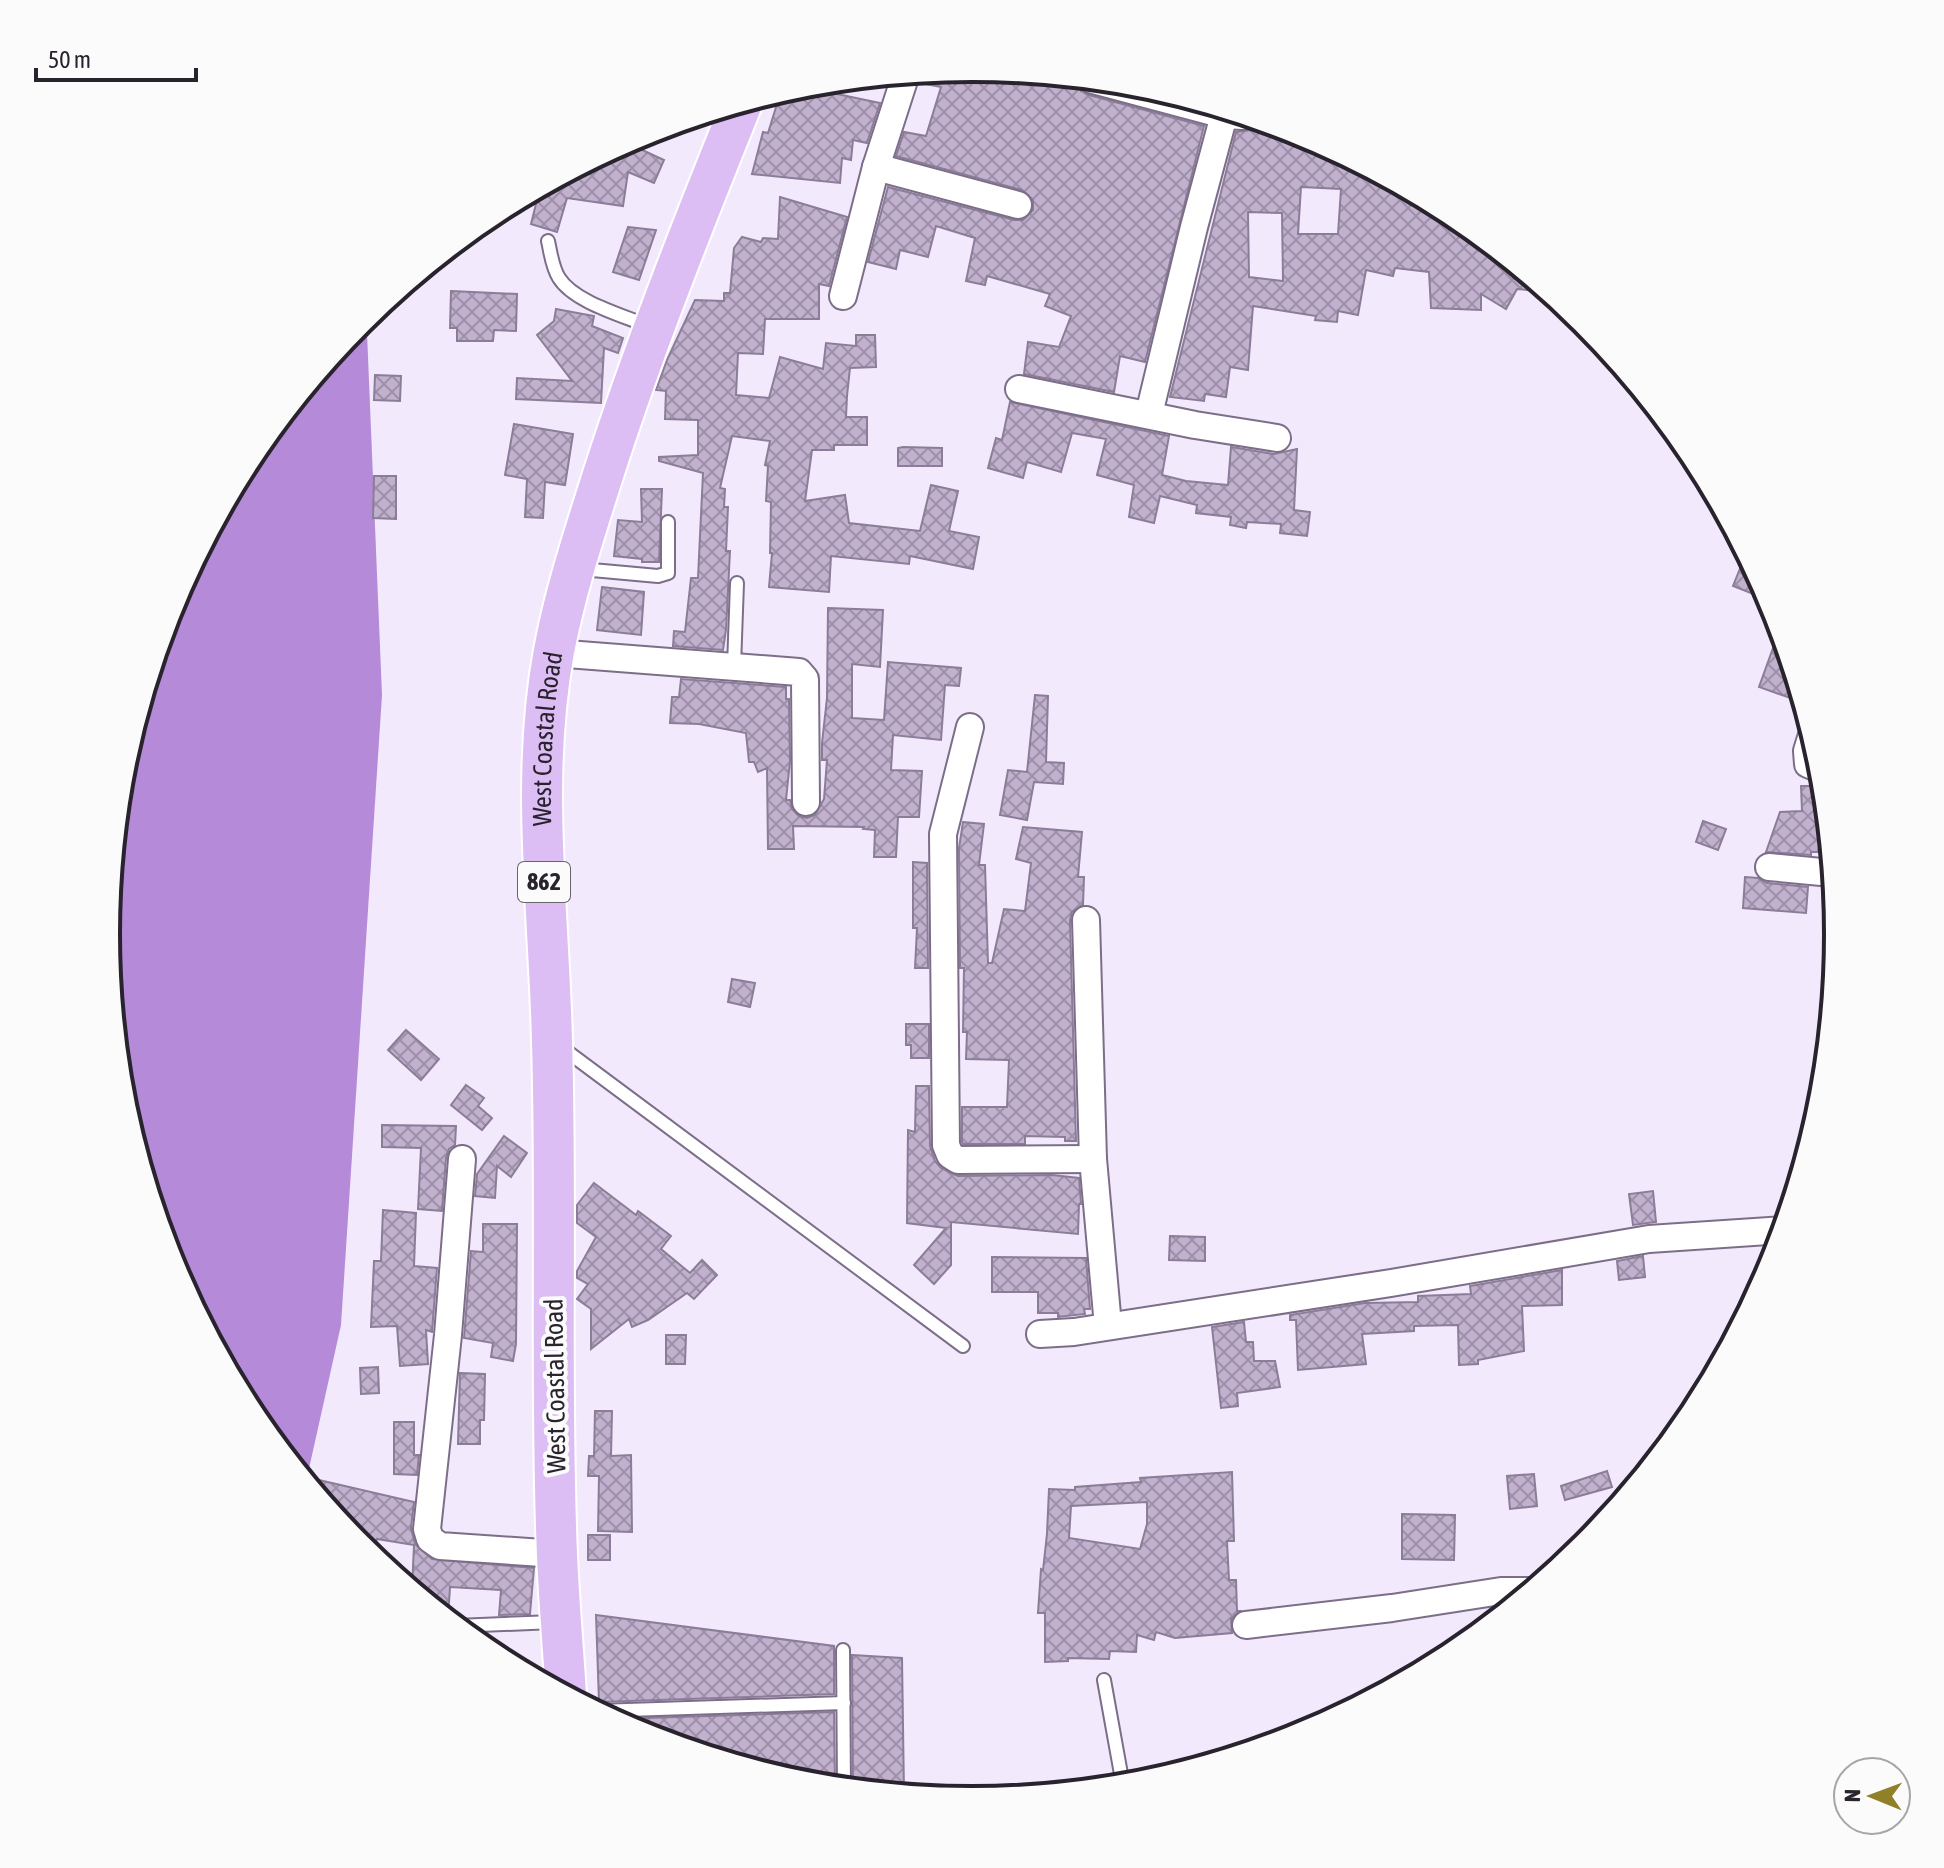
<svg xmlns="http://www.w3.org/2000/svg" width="1944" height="1868" font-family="'Asap Condensed',sans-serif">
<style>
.water{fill:#b58ad8}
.building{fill:url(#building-cross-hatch);stroke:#8b7d98;stroke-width:2;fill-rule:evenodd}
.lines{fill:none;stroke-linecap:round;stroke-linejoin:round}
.lane-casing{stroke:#7c6e89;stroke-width:16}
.street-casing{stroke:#7c6e89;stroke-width:30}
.primary-casing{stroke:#fff;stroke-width:44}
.lane{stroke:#fff;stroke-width:12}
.street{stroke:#fff;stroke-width:26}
.primary{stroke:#dcbef4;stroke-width:40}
.labels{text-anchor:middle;stroke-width:8;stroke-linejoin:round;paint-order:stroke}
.shield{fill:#fbfbfb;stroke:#68646c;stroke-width:2}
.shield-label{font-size:24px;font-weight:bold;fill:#29232e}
.street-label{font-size:26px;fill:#29232e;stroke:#fbfbfb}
.rim{fill:none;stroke:#29232e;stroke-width:4}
</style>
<defs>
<pattern id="building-cross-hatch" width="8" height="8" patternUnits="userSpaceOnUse" patternTransform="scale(2)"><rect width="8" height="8" fill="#c1b1cf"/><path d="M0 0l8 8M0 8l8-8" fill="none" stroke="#9d90a8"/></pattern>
</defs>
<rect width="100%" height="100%" fill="#f3e9fc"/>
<!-- water -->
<path class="water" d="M363,318l4,15 15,362 -41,630 -35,157 -54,-67 -80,-150 -49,-163 -17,-168 17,-169 49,-163 80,-150z"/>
<!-- building -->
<g class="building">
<path d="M959,70l44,13 3,-12 60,6 11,4 4,10 8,4 115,31 -59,236 -25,-6 -6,36 -90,-18 4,-32 31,5 12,-31 -26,-10 5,-12 -63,-18 -2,9 -19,-4 9,-43 -39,-12 -8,31 -28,-7 -4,19 -28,-7 20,-75 126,33h9l10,-10v-10l-11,-10 -126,-34 8,-24 22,4 15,-49 -21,-4 2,-10z"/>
<path d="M781,91l56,3 43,9 -13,40 -14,-3 -2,20 -9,-2 -2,25 -88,-9 11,-42 5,1z"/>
<path d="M1258,120l38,12 -1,4 14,1 145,77 95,78 -32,-3 -11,20 -25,-15v16l-50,-2 -2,-36 -34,-4 -2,8 -27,-6 -8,45 -20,-4 -1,11 -22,-2 1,-4 -63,-10 -5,64 -18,-3 -4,30 -21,-3 -1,7 -34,-4 66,-265 15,-2zM1301,187l40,2 -3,45h-40zM1248,212l34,1 1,68 -34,-4z"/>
<path d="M625,142l39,18 -10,23 -26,-11 -5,34 -56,-8 -10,34 -26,-8 9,-36z"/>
<path d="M780,197l67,20 -18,69 -10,-2v35h-54l-2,35 -25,-1 -2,42 33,3 11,-41 43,12 3,-26 30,3v-11h19l1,32 -26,1 -3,28 -1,21h21v28h-33v5h-22l-7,51 40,-6 4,28 71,8 11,-46 27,6 -9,40 30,6 -6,32 -63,-13 -1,8 -78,-8 -2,36 -60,-5 3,-34h-2l1,-51 -5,-1 2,-35 -3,-1 5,-24 -38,-5 -12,52 5,1 -1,18h4l-2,44h4l-4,79 -3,20 -50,-4 1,-15 11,1 6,-54h7l5,-105 -44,-12v-4l39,-2v-35l-33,-1 1,-28 -10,-1 11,-30 28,-60 29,1v-8h6l4,-45 8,-11 19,5 2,-4 15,1z"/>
<path d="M628,227l28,3 -17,50 -26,-8z"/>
<path d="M451,291l66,3 -1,37 -22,-1 -1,11h-36v-13h-7z"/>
<path d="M556,309l38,7 -2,10 31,12 -5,15 -14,-5 -3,55 -85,-4 1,-21 55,3 -35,-46 17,-14z"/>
<path d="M375,375l26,1 -1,25 -26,-1z"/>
<path d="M1010,402l159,34 -7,39 24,6 42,4 3,-38 43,7 23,-5 -3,61 16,2 -3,24 -27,-3 1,-9 -34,-2 -1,6 -16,-3 1,-8 -35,-4 1,-8 -37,-9 -6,27 -25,-6 5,-32 -37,-10 9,-36 -34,-6 -11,39 -34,-10 -4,16 -35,-10 8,-30 6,2z"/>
<path d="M514,424l59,10 -8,51 -20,-3 -2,36 -18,-1 2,-38 -22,-4z"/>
<path d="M903,447l39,1v18h-44v-18z"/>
<path d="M374,476h22v43l-23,-1z"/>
<path d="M641,489h21l-3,73h-17v-3l-28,-3 4,-36 24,2z"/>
<path d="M1741,566l15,7 15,28 -38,-15z"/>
<path d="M602,587l42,5 -3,43 -44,-5z"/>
<path d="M828,608l55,2 -3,57 -28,-3v54l32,2 4,-58 73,6 -2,18 -14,-1 -4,55 -48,-5 -2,35 31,1 -3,46h-21l-2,40h-22l1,-27 -12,-1 1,-2 -71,-1 1,23h-26l-1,-81 -9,4 -4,-10h-5l-3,-29 -47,-9 -29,-1 2,-26h7l2,-18 105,8v12h3l1,62 -4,39h4l2,9 7,7 8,2 8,-3 9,-16 3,-39h-5v-17l5,-45z"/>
<path d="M1773,648l15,6 14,48 -43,-15z"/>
<path d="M1035,695l13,1 -2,66 18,1 -1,21 -29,-2 -7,38 -27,-5 8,-45 19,2z"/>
<path d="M1801,786h20v25h4l-7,41h-7v3l-45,-3 14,-40 22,-1z"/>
<path d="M1703,821l23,8 -8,21 -22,-8z"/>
<path d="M963,822l21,2 -5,41h6l3,98h4l12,-54 21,2 6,-48 -15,-4 7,-32 59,5 -4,45h6l-1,28 -11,7 -2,8 6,221h-11v-4l-40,-1v8h-62l-1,-2v-35h45l2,-47 -43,-1 1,-27h-4l1,-64h-4l-1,-120z"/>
<path d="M913,862l14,1 1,105h-13l2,-40h-4z"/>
<path d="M1745,877l13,1 9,5 41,4 -2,26 -63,-5z"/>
<path d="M732,979l23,4 -5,24 -22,-5z"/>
<path d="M906,1024h23v34h-18v-13h-5z"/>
<path d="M406,1030l33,29 -18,21 -33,-30z"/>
<path d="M466,1085l18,13 -6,8 14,12 -10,12 -31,-25z"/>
<path d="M916,1086h13l1,60 5,15 6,7 17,8 94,-1 27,3 2,26h-2l-1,30 -127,-12v43l-17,19 -20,-19 32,-37 -39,-5 1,-93 7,2z"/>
<path d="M382,1125l74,1 -1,19 -6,4 -3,9 -4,53 -24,-2 3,-61 -39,-1z"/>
<path d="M504,1136l23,17 -16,24 -14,-11 -2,32 -20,-2 2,-22z"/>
<path d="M594,1183l42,32 2,-4 33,25 -10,13 29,24 12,-13 15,15 -23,24 -7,-6 -39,27 -16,7 -3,-8 -38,30v-40l-14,-10 11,-15 -11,-6v-7l19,-34 -19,-14v-18z"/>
<path d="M1653,1191l3,31 -23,3 -4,-31z"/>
<path d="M383,1210l33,3 -2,53 23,2 -5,64 -6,-2 2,34 -28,2 -3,-40 -26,1 3,-66h7z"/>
<path d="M483,1224h34l-1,120 -3,17 -22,-4 2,-14 -29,-5 7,-87 12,1z"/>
<path d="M1170,1236l35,1v24l-36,-1z"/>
<path d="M1643,1256l2,21 -26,3 -2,-19z"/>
<path d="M992,1257l94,1 4,51h-6l1,5 -27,3v-4h-20v-21h-46z"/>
<path d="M1562,1270v35l-40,1 2,45 -46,9v4l-19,1 -1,-40 -44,1v5l-52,3 4,30 -68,6 -2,-50h-6v-5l75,-12 53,-1v-6l53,-2 -1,-8z"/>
<path d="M1244,1322l2,20h7l1,19h21l5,26 -43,6 1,13 -17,2 -9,-81z"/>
<path d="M666,1335h20l-1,29h-19z"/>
<path d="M378,1367l1,26 -18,1 -1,-26z"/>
<path d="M460,1373l25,1 -1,46h-4v24h-22z"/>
<path d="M595,1411h17l-1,45 20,-1 1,77 -34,-1 1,-55h-11l1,-20h5z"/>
<path d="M394,1422h20v33h5l-2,20 -23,-1z"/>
<path d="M1607,1471l5,16 -47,13 -4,-14z"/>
<path d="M1232,1472l2,69h-7l2,39h7l1,31h3l-9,8 1,14 -57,5 -19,-6 -2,8 -17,-5 -1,17 -26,-1 -1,8 -41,-1v3l-23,1v-49h-7l3,-44 2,1 4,-36 2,-45 26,1v-3l66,-5 -1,-4zM1147,1502v22l-7,25 -71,-11 2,-32z"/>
<path d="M1534,1474l3,32 -27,3 -3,-33z"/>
<path d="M319,1480l95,22 -3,26 4,16 17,15 102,9 -4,46 -31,1 2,-25 -51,-3 -2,32 -36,-30 2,-44 -37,-6 -5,18 -13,-11 -41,-50z"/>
<path d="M1402,1514l53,1 -1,45 -52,-1z"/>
<rect x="588" y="1535" width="22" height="25"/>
<path d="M596,1615l238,31v48l-235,8z"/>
<path d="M852,1655l50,3 2,135 -51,-5z"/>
<path d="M834,1712l1,74 -32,-3 -163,-49 -27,-15z"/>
</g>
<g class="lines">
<!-- lane casing -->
<g class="lane-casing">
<g id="lane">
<path d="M548,241c3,13 4,26 11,37 15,24 63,37 89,48"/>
<path d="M581,569l77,7 10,-3v-51"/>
<path d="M734,666l3,-83"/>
<path d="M561,1047l402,299"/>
<path d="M456,1626l98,-4"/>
<path d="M843,1650l1,137"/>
<path d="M1104,1680l19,105"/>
<path d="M597,1711l247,-8"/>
</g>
</g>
<!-- street casing -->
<g class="street-casing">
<g id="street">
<path d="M1093,80l131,35 19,1"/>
<path d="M876,167l142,38"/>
<path d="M843,296l33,-129 30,-93"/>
<path d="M1019,389l176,36 82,13"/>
<path d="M1149,414l45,-187 30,-112"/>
<path d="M554,653l245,19 6,7 1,123"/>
<path d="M970,727l-27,107 3,311 4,10 8,5 135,-1"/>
<path d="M1812,735l-5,16 1,13 14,6"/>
<path d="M1769,867l63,6"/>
<path d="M1086,920l7,239 15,167"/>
<path d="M462,1159l-14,176 -21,194 3,10 10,7 117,8"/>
<path d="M1040,1334l34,-2 317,-49 258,-44 134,-9"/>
<path d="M1246,1625l146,-17 109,-17h28"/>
</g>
</g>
<!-- primary casing -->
<g class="primary-casing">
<g id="primary">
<path id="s1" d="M566,1694c-3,-46 -7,-92 -9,-139 -7,-171 0,-342 -5,-514 -3,-129 -22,-262 2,-390 11,-59 30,-116 48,-173 41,-128 90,-251 140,-375"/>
</g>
</g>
<!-- lane -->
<use href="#lane" class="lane"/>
<!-- street -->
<use href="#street" class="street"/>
<!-- primary -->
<use href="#primary" class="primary"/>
</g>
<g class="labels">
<!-- shield labels -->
<rect class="shield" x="518" y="862" width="52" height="40" rx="6"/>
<g class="shield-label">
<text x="544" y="890">862</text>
</g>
<!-- street labels -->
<g class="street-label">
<text dy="9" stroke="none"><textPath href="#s1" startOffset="956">West Coastal Road</textPath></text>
<text transform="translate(555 1386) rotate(-91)" y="9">West Coastal Road</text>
</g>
</g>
<!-- crop -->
<path d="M0 0H1944V1868H0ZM120 934a852 852 0 1 1 1704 0a852 852 0 1 1-1704 0Z" fill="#fbfbfb" fill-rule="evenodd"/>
<path class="rim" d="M120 934a852 852 0 1 1 1704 0a852 852 0 1 1-1704 0Z"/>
<!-- north arrow -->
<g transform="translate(1872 1796) rotate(271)"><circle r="38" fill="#fbfbfb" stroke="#a7a5a9" stroke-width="2"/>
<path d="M0-6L14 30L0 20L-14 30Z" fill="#908128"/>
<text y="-12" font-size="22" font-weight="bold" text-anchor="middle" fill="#29232e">N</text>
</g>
<!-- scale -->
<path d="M36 68v12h160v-12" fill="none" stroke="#29232e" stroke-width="4"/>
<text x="48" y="68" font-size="24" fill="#29232e" stroke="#fbfbfb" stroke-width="6" paint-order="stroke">50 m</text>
</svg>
